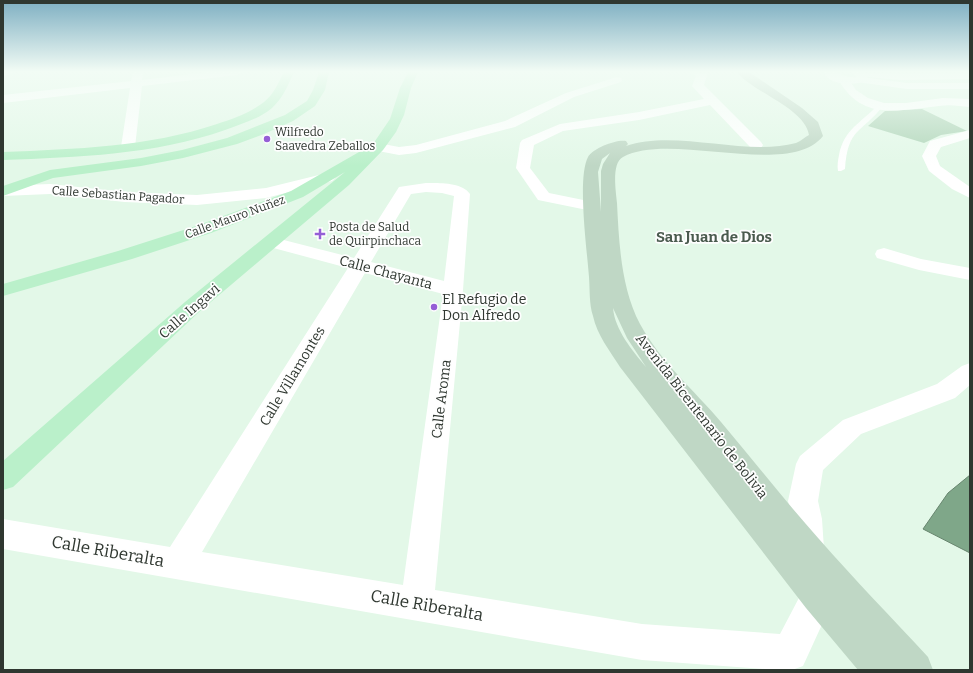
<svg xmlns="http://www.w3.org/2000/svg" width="973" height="673" font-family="Bitter,serif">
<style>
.green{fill:#b0d5b9}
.water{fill:#7fa789;stroke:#67856e}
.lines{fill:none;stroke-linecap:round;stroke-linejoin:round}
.service{fill:#fff;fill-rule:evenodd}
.minor{fill:#fff;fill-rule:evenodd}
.tertiary{fill:#fff;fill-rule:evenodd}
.secondary{fill:#bfd7c5;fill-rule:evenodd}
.primary{fill:#baf0ca;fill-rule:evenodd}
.poi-dot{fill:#955ed6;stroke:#fefefe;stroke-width:1.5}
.labels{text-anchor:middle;stroke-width:3.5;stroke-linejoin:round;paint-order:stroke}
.far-poi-label{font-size:12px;fill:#2f3730;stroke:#fefefe;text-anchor:start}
.far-street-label{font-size:12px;fill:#2f3730;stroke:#fefefe}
.street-label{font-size:14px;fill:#2f3730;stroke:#fefefe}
.poi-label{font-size:14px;fill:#2f3730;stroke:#fefefe;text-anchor:start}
.neighbourhood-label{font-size:15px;font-weight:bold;fill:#4a5b4e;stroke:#fefefe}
.near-street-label{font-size:17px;fill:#2f3730;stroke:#fefefe}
</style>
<rect width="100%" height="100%" fill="#e3f8e8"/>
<!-- green -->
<path class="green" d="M922,109l45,22 -26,4 -17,8 -56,-17 17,-15z"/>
<!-- water -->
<path class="water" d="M970,475v78l-47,-24 25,-36z"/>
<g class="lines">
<!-- service -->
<path class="service" d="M878,105l5,1c-22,28 -35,21 -38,63l-4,2h-3c-1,-5 0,-11 1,-16 5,-26 22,-32 39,-50z"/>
<!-- minor -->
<g class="minor">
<path d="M3,72h10l-1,2 -9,2z"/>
<path d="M133,72h10l-1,8 67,-8h33l-5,3 -95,11 -7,61 -2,3 -5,1 -5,-1 -2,-3 9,-59 -127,15v-8l128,-14z"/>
<path d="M691,72l15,1 1,2 -3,10 57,57 2,3 -2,3 -5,1 -5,-1 -41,-43 -71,15 -76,11 -29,14 -4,23 19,25 49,10 2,3 -2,3 -6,2 -54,-11 -22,-32 4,-25 2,-3 38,-16 79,-12 65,-13 -12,-13 4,-10z"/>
<path d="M843,76l4,1 9,13 12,8 16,5h22l37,-5 27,1v8c-10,-1 -21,-3 -31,-1 -40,4 -77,16 -101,-27z"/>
<path d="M617,77l4,1 1,2 -1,2 -47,15 -59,30 -99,26 -17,2 -26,-5 -2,-3 2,-3 5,-1 21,4 17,-2 89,-24 61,-28z"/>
<path d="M861,77l46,6h63v6h-63l-50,-7 -1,-2 1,-2z"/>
<path d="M970,130v8l-29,9 -5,9 4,10 30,21v11l-18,-9 -23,-18 -7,-15 8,-15z"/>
<path d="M327,173l5,2 3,3 -3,3 -66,17 -69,7 -72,-3 -75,-8 -47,2v-10l47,-2 75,8 72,3 69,-7z"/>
<path d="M426,183c13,0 36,-1 44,11l-7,96 -28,300 207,34 138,10 21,-40 -9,-45v-30l-4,-18 8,-37 4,-8 43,-36 94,-36 25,-18 8,-3v22l-15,13 -94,36 -38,36 -5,31 4,18 2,30 11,47 -32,70 -11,4h-13l-137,-10 -639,-111v-30l167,28 178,-279 -82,-22 -3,-4 3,-4 6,-1 82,21 45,-71zM426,192l16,1 12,3 -10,85 -73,-19 40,-68zM365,273l78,21 -40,291 -201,-33z"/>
<path d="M884,248l37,11 49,9v12l-51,-10 -42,-12 -2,-4 2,-4z"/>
</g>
<!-- tertiary -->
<path class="tertiary" d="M824,72c3,0 8,-1 10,0 8,3 14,6 23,5l-7,-5 50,2 70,-1v6l-70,1 -32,-3 -1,4c-12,4 -39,5 -43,-9z"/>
<!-- secondary -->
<path class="secondary" d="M737,72h12l53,36 16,14 5,14c-34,43 -153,-5 -200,21 -12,6 -7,35 -6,46 2,40 4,85 23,121 20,37 54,66 81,98 33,39 64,79 98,117 35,40 73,79 109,118l5,13h-75l-52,-62 -186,-241c-10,-16 -23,-32 -27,-51 -4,-12 -3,-26 -4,-39 -2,-27 -12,-99 -1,-120 5,-9 29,-18 38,-16l2,3 -2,2c51,-17 119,11 170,-3 5,-2 9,-6 13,-8 -4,-27 -57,-43 -72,-63zM610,153l-7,11 -2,7v41l-3,-40 4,-13zM613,308l14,30 19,29c-14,-17 -31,-37 -33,-59z"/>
<!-- primary -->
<g class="primary">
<path d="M284,72h10c-6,13 -11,26 -22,36 -13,11 -31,16 -47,22 -71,25 -147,27 -222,30v-8c72,-3 146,-5 214,-28 16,-5 33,-11 47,-22 10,-8 14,-19 20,-30z"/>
<path d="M319,72h10l-4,18 -10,16 -22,15 -29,13 -27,10 -54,14 -42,8 -88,12 -50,18v-10l47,-16 91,-12 41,-8 45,-12 58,-23 22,-14 6,-11z"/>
<path d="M408,72h10l-7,16 -7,27 -8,17 -13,18 -34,35 -150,127 -186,175 -10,3v-29l182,-159 160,-130 -42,25 -92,36 -79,26 -129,37v-12l115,-33 81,-26 92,-34 82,-47 17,-25 10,-31z"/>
</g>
</g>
<!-- sky -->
<linearGradient id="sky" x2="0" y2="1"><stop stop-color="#7eafc2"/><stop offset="0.43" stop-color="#f2fcf5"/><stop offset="1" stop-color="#f2fcf5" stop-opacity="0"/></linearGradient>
<rect width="973" height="166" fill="url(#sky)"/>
<!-- markers -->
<g class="poi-dot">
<circle cx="267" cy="139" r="4"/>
<path d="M318 228h4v4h4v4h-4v4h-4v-4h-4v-4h4z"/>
<circle cx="434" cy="307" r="4"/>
</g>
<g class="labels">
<!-- far-poi labels -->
<g class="far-poi-label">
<text x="275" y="136">Wilfredo<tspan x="275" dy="14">Saavedra Zeballos</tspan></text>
<text x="329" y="231">Posta de Salud<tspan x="329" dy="14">de Quirpinchaca</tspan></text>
</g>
<!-- far-street labels -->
<g class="far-street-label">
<text transform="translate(118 195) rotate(4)" y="4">Calle Sebastian Pagador</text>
<text transform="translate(235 217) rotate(-20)" y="4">Calle Mauro Nuñez</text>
</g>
<!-- street labels -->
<g class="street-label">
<text transform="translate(386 272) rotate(15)" y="5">Calle Chayanta</text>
<text transform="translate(189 311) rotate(-41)" y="5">Calle Ingavi</text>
<text transform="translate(292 376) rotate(-59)" y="5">Calle Villamontes</text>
<text transform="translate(441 399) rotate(-83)" y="5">Calle Aroma</text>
<text transform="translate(702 416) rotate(52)" y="5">Avenida Bicentenario de Bolivia</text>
</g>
<!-- poi labels -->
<g class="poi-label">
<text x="442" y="304">El Refugio de<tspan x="442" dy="16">Don Alfredo</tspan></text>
</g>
<!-- neighbourhood labels -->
<g class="neighbourhood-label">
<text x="714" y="242">San Juan de Dios</text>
</g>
<!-- near-street labels -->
<g class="near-street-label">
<text transform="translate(108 551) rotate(10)" y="6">Calle Riberalta</text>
<text transform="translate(427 605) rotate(10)" y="6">Calle Riberalta</text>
</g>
</g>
<!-- border -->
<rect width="973" height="673" fill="none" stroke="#2f3730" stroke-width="8"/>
</svg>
